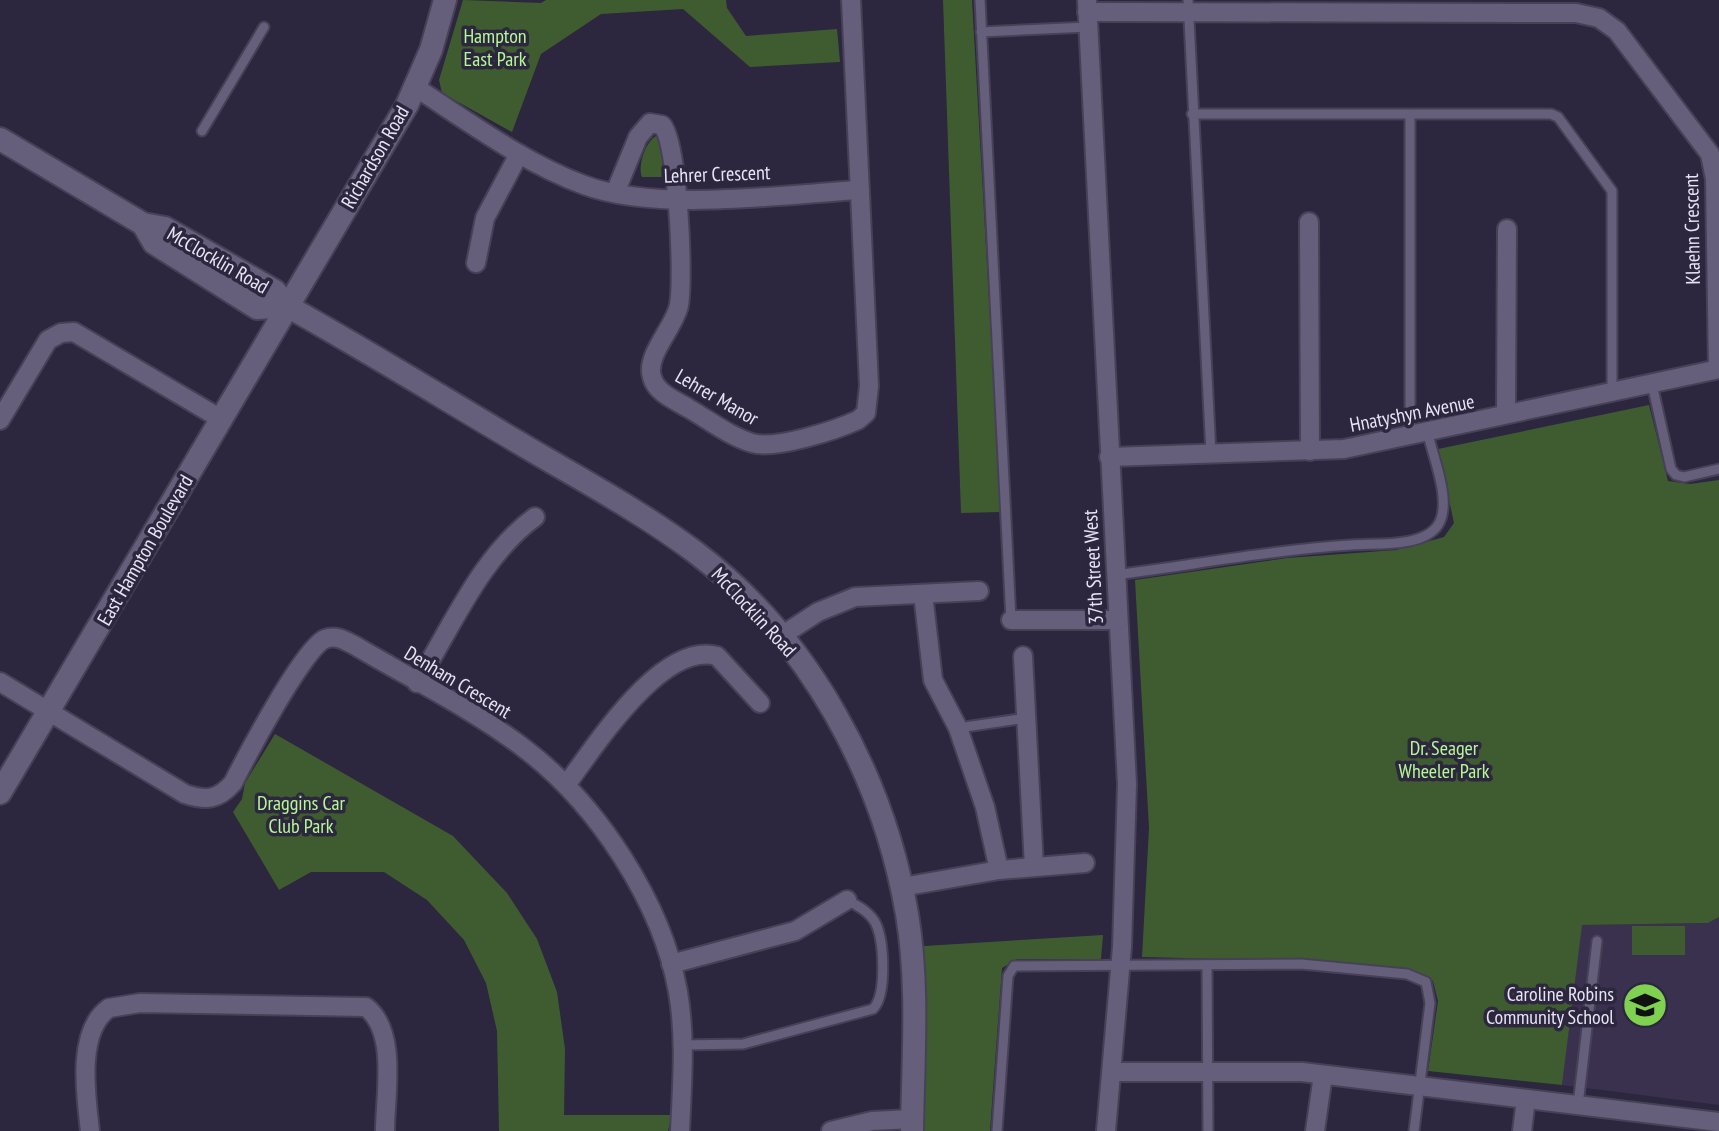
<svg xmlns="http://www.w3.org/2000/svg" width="1719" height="1131" font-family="'PT Sans Narrow',sans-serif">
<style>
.built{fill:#39314e}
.green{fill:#3f5c30}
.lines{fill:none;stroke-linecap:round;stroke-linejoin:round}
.service-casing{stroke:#474157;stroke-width:13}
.minor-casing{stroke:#474157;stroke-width:22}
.tertiary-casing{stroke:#474157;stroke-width:26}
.service{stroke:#655f7b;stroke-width:9}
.minor{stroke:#655f7b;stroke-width:18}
.tertiary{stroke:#655f7b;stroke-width:22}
.labels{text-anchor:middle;stroke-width:7;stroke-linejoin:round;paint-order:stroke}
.park-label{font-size:20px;fill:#b5f992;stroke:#2c263f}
.street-label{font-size:20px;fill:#e7e4f4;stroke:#2c263f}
.poi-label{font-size:20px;fill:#e7e4f4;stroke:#2c263f;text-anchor:end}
</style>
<rect width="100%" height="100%" fill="#2c263f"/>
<!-- built -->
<path class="built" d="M1719,917v188l-157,-20 19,-160 127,-2z"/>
<!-- green -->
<g class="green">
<path d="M463,0l78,3 5,-3h180l1,8 19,28 91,-7 3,33 -90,5 -67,-58 -82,5 -60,40 -29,78 -70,-39 -3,-13z"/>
<path d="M943,0h29l29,512 -40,1z"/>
<path d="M656,136l6,5v36h-20c-5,-11 4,-36 14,-41z"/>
<path d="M1649,405l19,76 22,3 29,-4v437l-11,6 -126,2 -20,160 -134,-14 10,-70 -5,-20 -9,-6 -105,-14 -177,-4 7,-129 -14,-248 152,-22 109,-8 48,-13 10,-14 -16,-74z"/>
<path d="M275,734l178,102 54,57 30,46 20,53 8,57 -1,66h108l-4,16h-169l-2,-100 -11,-48 -22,-43 -37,-40 -43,-28h-73l-32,18 -46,-78 9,-13 3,-16z"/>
<rect x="1632" y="926" width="53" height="29"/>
<path d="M1103,935l-2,24h-84l-15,9 -12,163h-65l-1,-185z"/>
</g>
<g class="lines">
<!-- service casing -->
<g class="service-casing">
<g id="service">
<path d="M980,0l31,620"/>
<path d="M1188,0l23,454"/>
<path d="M981,32l107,-5"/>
<path d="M1192,114h359l7,3 54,74v201"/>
<path d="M1410,115v319"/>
<path d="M202,131l62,-104"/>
<path d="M1652,384l19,85 5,6 8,2 35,-8"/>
<path d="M1115,575c79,-10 157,-25 236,-30 24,-2 72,3 87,-20 15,-23 -6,-70 -11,-95"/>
<path d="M958,728l68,-10"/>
<path d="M1207,965l1,166"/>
<path d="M683,1045l60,-1 130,-35c14,-14 11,-67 3,-85 -6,-12 -18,-18 -29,-24"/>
<path d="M1578,1105l19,-164"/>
<path d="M997,1131l11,-155 6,-10 287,-2 106,10 19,8 4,21 -16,128"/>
</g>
</g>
<!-- minor casing -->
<g class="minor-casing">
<g id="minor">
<path d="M1087,0l40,784 -5,163 -16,184"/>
<path d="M1087,12l489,1 23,5 18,13 93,123 5,25 3,190"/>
<path d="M415,87c54,35 109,76 169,98 72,27 196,10 274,5"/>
<path d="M615,193l23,-56 12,-14 12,2c16,17 22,153 17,180 -4,22 -34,50 -27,72 4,16 23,23 36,31 21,12 41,28 64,35 23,7 84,-13 106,-23l8,-7 3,-27 -18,-386"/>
<path d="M1309,222l1,229"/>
<path d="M476,263l9,-45 34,-64"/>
<path d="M1506,413l1,-184"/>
<path d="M0,420l48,-80 13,-7 13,-1 147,87"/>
<path d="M1109,457l235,-8 375,-80"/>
<path d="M923,594l10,86 25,48 27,79 14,63"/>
<path d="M1011,620h107"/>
<path d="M781,636l37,-24 37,-15 124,-6"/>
<path d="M1023,656l11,211"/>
<path d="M0,682l185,112c21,7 33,6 48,-11 12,-24 71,-136 92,-144 11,-4 19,1 29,6 57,34 119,64 171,104 72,55 137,153 153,243 8,46 4,93 2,139"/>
<path d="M417,683c35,-56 64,-127 118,-166"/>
<path d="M566,785c29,-38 95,-144 151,-129l43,47"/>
<path d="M902,887l97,-17 86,-7"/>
<path d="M671,964l124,-33 52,-31"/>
<path d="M1112,1072h190l417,50"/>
<path d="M90,1131c-4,-35 -14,-100 19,-123l31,-5 226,4c32,25 19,88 19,124"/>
<path d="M831,1131l41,-10 40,-2"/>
<path d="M1315,1131l8,-56"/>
<path d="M1522,1131l4,-32"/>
</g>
</g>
<!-- tertiary casing -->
<g class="tertiary-casing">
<g id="tertiary">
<path d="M0,139l143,85 22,4 110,63 12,15c77,43 153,90 229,135 60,36 123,69 179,111 114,86 188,223 212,362 12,71 6,145 5,217"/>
<path d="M143,224l11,19 103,65 30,-2"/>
<path d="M0,793l407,-688 24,-55 14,-50"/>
</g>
</g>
<!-- service -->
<use href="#service" class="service"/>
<!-- minor -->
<use href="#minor" class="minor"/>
<!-- tertiary -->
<use href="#tertiary" class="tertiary"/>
</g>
<!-- icons -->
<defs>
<g id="school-disc" transform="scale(2.3)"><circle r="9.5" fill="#80d051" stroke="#2c263f"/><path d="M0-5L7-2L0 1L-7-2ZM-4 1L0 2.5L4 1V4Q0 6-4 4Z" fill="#111"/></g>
</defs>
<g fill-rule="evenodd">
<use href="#school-disc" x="1645" y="1005"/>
</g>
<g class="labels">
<!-- park labels -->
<g class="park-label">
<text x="495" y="43">Hampton<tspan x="495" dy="23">East Park</tspan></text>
<text x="1444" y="755">Dr. Seager<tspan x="1444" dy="23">Wheeler Park</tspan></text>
<text x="301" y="810">Draggins Car<tspan x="301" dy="23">Club Park</tspan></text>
</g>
<!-- street labels -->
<g class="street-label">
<text transform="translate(375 157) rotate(-60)" y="7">Richardson Road</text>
<text transform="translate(717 174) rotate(-2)" y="7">Lehrer Crescent</text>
<text transform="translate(1692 229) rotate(-91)" y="7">Klaehn Crescent</text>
<text transform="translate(218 260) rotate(30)" y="7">McClocklin Road</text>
<text transform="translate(717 397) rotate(30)" y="7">Lehrer Manor</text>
<text transform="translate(1412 413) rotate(-11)" y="7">Hnatyshyn Avenue</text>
<text transform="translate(145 550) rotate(-60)" y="7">East Hampton Boulevard</text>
<text transform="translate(1093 567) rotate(-93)" y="7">37th Street West</text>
<text transform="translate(754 612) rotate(47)" y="7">McClocklin Road</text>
<text transform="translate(458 682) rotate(31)" y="7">Denham Crescent</text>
</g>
<!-- poi labels -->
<g class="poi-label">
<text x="1614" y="1001">Caroline Robins<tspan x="1614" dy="23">Community School</tspan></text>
</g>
</g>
</svg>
